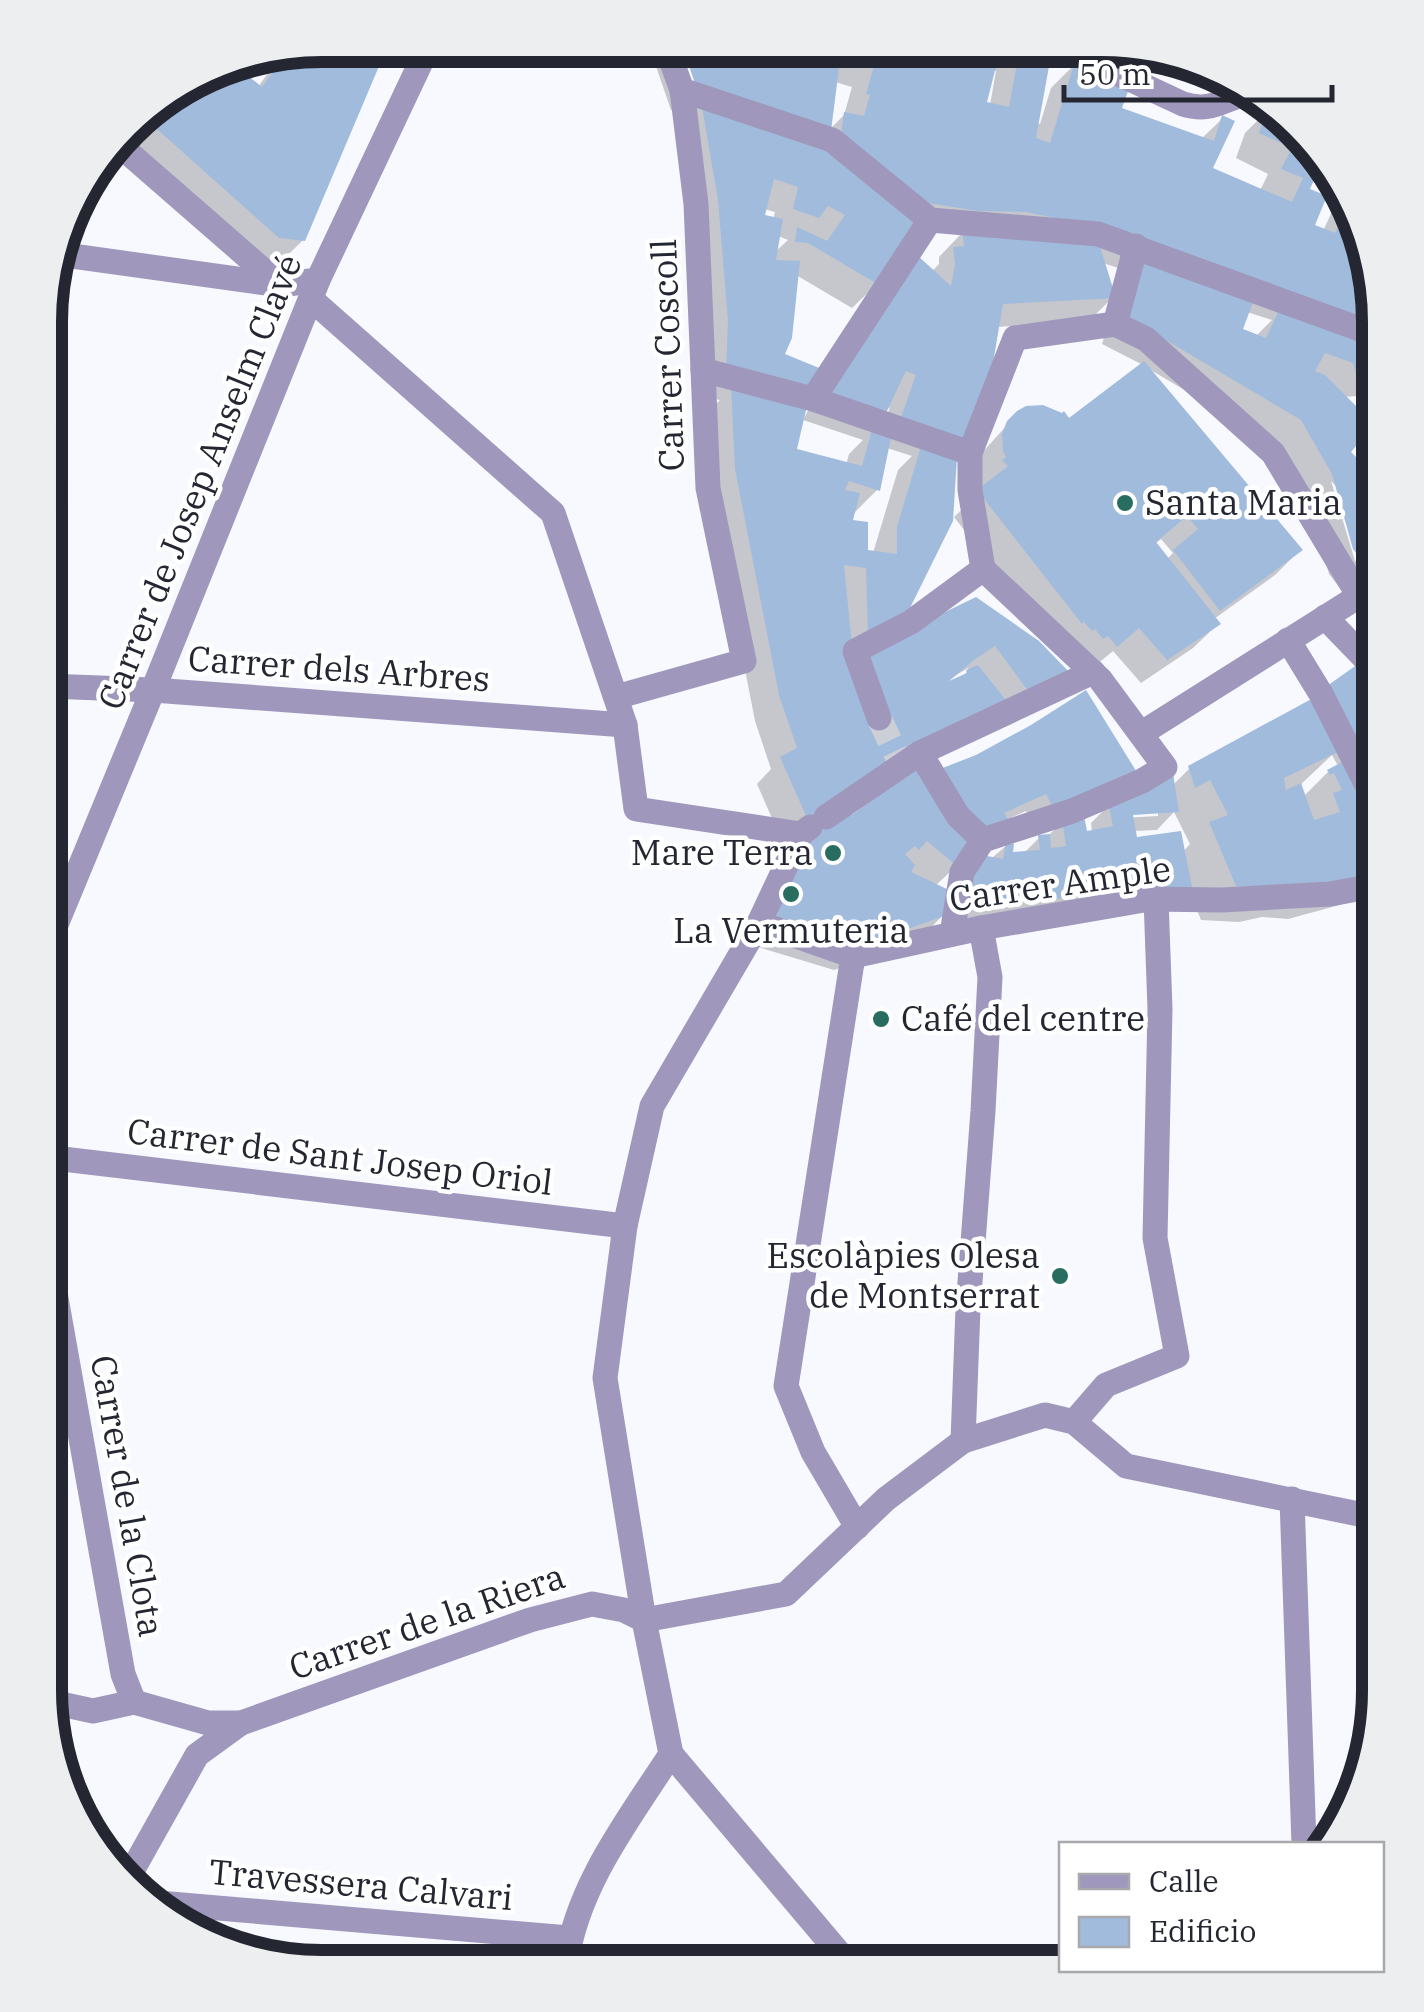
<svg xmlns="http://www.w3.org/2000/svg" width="1424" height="2012" font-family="'IBM Plex Serif',serif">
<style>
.shadow{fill:#0003;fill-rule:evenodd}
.building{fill:#a1bbdd}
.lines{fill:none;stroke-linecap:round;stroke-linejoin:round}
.minor-tunnel{stroke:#cdcfd6;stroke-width:25;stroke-dasharray:25 12;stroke-linecap:butt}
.minor{stroke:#9f98bc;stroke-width:25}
.poi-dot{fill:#286d60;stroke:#fff;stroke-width:4}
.labels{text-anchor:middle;stroke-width:9;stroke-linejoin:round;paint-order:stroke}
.street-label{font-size:35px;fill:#242732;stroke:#fff}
.poi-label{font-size:35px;fill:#242732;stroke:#fff;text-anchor:start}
.rim{fill:none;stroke:#242732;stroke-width:12}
</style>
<rect width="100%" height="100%" fill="#f7f9ff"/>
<!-- shadow -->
<g class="shadow">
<path d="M322,45l-19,195 -25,25 -24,-3 -137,-121 23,-28 88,-50 30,24 25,-35z"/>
<path d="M649,46h31l17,52 5,-1 -17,-51 185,1 46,16 6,-16h77l-6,21 21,-21h27l-5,76 4,1 11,-36 24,-24 44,46 82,29 22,-21 -13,51 50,22 8,-17 -32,-16 9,-25 25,-25 9,4 40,50 -13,28 5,36 12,5 19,-41 9,10 28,122v138l-21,-8v-12l-10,12 23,23 8,-8v172l-50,-65 -22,-75 -30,-54 -128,-76 151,181 -25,25 -61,44 4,5 -25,24 -52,35 -28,-32 -23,19 -34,-23 -102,-130 28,-27 -2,-35 38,-42 51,8 74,-56 -41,-21 16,-53 18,-17 -33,-11 10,34 -25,25 -92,5 -117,312 97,-39 92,74 -246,142h33l74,-35 206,-7 -99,55 -10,-18 -20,9 -71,66 16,7 56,-48 3,10 13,-1 16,-16 8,-1 17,-17 21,14 7,-2 -1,-9 19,-19 62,-18 18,-18 189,-81v18l-6,6 6,9v163l-17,16 -74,20 -26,-2 -23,5 -38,-2 -13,-33 -205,39 -37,-14 -27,28 -85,30 -79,-24 33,-85 -6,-20 -25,-57 14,-15 -16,-48 -44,-226 -4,-82 13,-13 -18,-4 -13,-280 -18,-6zM993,71h3l-6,34 -6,-1zM835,82l17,5 -8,28 -15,15zM764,209l11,3 -2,7 -11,-3zM910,229l50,6 -21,22v7l-116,119 -20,37 60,20 -14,14 -3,11 -52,-14 17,-63 -29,-33 14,-80 56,33 25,-24zM778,236l10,4 -13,12zM1247,312l25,8 -16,16 -16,-6zM1358,396v16l-15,-15zM890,407l-9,25 -12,-5zM887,448l25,8 -14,14 -25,83 -7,-1 -16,-30 2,-7 25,-25zM1331,481l7,7 21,72 -4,1zM1161,539l12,14 -6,6 -12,-15zM968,668l1,2 -9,9 -15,3zM1332,755l6,11 -10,6 -25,25 -4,-11zM1158,811v5l-37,2v-5zM1174,812l16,32 -7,8 -48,-13 -2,-8 24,-1z"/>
</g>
<!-- building -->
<g class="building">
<path d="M322,45h66l-83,196 -26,-3 -139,-124 41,-24 20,-9 2,-4 27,-16 32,26 26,-36z"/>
<path d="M682,46l195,1 52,17 7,-17h65l-14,55 22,5 11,-60h26l6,3 -16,88 14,5 25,-82 55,25 -8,22 92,33 8,-26 13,6 -22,47 79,34 11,-24 -22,-9 11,-21 -33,-15 10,-28 6,3 46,56 -11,25 17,7 -12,29 20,8 16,-33 28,124 -289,-99 -64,-13 -48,-1 -57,-9 -81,-60 4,-30 20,4 6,-21 -4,-1 9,-32 -34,-10 -10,79 -135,-45z"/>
<path d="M701,101l118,41 98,80 -38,63 -71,-42 -13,-1 2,-15 30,14 18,-26 -17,-9 -9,12 -26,-9 5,-22 -24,-8 -9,36 18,4 -7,41 24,1 -8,77 -7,16 39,16 -11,20 -87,-18 2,-51 -10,-121z"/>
<path d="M962,229l136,11 18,58 -113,6 -10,59 -26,78 -67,-21 16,-45 -10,-4 -21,44 -59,-20 91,-140 34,31 4,-22 -2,-17 11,-1z"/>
<path d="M1143,263l112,34 -12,32 23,9 14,-30 99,35v29l-23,2 -3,-11 -28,-10 -10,18 10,4 49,49 -23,28 21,21 7,-8v117l-26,-33 -21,-75 -31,-54 -154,-91 -22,-10z"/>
<path d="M1144,361l159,189 -83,61 -47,-61 25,-21 -11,-13 -31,26 65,82 -54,36 -28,-32 -22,19 -9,-11 -5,3 -8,-10 -3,2 -8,-9 -2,2 -105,-134 31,-24 -6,-6 4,-3 -3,-6 -1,-17 5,-13 10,-10 9,-5 17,-1 19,8 2,-2 5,7z"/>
<path d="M731,385l76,21 -10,43 65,17 11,-40 19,7 -12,58 -31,-10 -4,9 15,3 -7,27 15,2v28l29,4v-27l25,-84 35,14 -4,64 -46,93 -39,22 -2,-68 -22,-3 8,80 -10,5 31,71 -10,-69 113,-55 63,44 32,33 -40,21 -36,-49 -21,14 -25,21 18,-8 -1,-3 12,-5 31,39 -181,117 25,-7 69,-51 56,81 -20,23 -31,-26 -8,9 -4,-4 -10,8 10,11 -4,7 40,19 -4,24 -86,31 -81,-25 -6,-15 38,-58 -4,-3 -1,-27 -27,-61 17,-9 -18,-53 -44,-226z"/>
<path d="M1358,664l21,20v20l-5,4 5,7v80l-52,-109z"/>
<path d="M1086,690l52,84 -83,38 -9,-18 -42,19 7,11 -33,10 -43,-63 41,-16 55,-30z"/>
<path d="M1315,697l27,53 -58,28 2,12 15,-7 13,37 26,-8 -7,-19 9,-3 -8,-17 -4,2 -3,-5 19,-10 33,64v46l-54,15 -27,-2 -22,5 -40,-2 -27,-64 19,-7 -18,-35 -15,8 -7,-22z"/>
<path d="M1173,773l6,39 -46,3 4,22 44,-6 11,56 -186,16 -1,4 -46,6 23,-58 21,4 3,-17 8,2 -1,8 27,-2 -2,-15 12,-1 1,14 15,-2 -4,-27 21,-8 4,20 26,-5 -5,-24z"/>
</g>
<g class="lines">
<!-- minor-tunnel -->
<path class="minor-tunnel" d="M879,718l18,38"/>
<!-- minor -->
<g class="minor">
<path d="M1061,47l122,57c29,9 39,-5 66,-11"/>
<path d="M682,90l150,50 98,80 168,14 281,102"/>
<path d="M116,142l164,143"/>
<path d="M58,254l222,31 38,-5"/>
<path d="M311,299l242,214 72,212 11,84 165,25"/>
<path d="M1115,324l31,15 127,114 86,143 20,17"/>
<path d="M1115,324l21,-78"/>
<path d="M703,370l110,29 157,54"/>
<path d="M813,399l117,-179"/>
<path d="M983,569l-13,-79v-37l45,-115 100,-14"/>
<path d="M1325,617l54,56"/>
<path d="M1288,640l33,54 58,115"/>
<path d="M47,686l106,4 472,35"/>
<path d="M616,697l128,-36 -36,-173 -12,-284 -14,-114 -16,-44"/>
<path d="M879,718l-24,-67 56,-29 72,-53"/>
<path d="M1142,733l217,-137"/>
<path d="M920,753l38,63 25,24"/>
<path d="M826,817l94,-64 173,-81"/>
<path d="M759,923l94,33 128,-28 169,-29 72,1 108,-6 49,-9"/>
<path d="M952,934l10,-62 21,-32 89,-29 70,-30 23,-14 -65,-88 -117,-110"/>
<path d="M46,949l107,-259 165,-410 111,-235"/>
<path d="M853,956l-67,430 27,66 44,75"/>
<path d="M46,1157l579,69"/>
<path d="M46,1242l77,432 11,28"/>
<path d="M1074,1422l32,-37 71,-29 -22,-118 5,-229 -4,-110"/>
<path d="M963,1441l5,-133 15,-197 7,-134 -9,-49"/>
<path d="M1292,1499l12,345"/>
<path d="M47,1701l46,10 41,-9 74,21h33l289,-103 62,-16 32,6 20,10 142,-26 100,-95 77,-58 82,-26 29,7 52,44 252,52"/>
<path d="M671,1754l179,212"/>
<path d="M128,1878l69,-123 44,-32"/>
<path d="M147,1902l422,36"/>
<path d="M566,1965c10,-78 62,-145 105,-211l-27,-134 -39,-242 20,-152 27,-120 107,-183 42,-89 9,-7"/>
</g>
</g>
<!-- markers -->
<g class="poi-dot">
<circle cx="1125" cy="503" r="10"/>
<circle cx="833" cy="853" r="10"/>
<circle cx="791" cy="894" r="10"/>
<circle cx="881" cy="1019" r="10"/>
<circle cx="1060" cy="1276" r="10"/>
</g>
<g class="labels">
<!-- street labels -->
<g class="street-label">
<text transform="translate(668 355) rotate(-92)" y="12">Carrer Coscoll</text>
<text transform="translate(200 482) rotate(-68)" y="12">Carrer de Josep Anselm Clavé</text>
<text transform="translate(339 669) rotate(4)" y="12">Carrer dels Arbres</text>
<text transform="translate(1060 884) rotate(-8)" y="12">Carrer Ample</text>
<text transform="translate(340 1157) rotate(7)" y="12">Carrer de Sant Josep Oriol</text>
<text transform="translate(127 1496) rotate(80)" y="12">Carrer de la Clota</text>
<text transform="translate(427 1622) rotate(-19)" y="12">Carrer de la Riera</text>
<text transform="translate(361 1885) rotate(5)" y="12">Travessera Calvari</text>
</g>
<!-- poi labels -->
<g class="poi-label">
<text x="1145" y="515">Santa Maria</text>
<text x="813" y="865" text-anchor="end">Mare Terra</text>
<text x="791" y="943" text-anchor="middle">La Vermuteria</text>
<text x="901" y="1031">Café del centre</text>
<text x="1040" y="1268" text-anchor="end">Escolàpies Olesa<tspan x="1040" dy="40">de Montserrat</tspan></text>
</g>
</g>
<!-- crop -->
<path d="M0 0H1424V2012H0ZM322 62H1102A260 260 0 0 1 1362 322V1690A260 260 0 0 1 1102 1950H322A260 260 0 0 1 62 1690V322A260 260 0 0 1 322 62Z" fill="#edeeef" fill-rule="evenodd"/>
<path class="rim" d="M322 62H1102A260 260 0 0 1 1362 322V1690A260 260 0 0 1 1102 1950H322A260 260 0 0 1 62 1690V322A260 260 0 0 1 322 62Z"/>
<!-- legend -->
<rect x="1059" y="1842" width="325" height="130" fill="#ffffff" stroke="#a7a9ad" stroke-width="2.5"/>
<rect x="1079" y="1874" width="50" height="15" fill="#9f98bc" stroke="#a7a9ad" stroke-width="2.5"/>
<text x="1149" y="1892" font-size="30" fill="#242732">Calle</text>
<rect x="1079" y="1917" width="50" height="30" fill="#a1bbdd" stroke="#a7a9ad" stroke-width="2.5"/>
<text x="1149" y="1942" font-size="30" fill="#242732">Edificio</text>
<!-- scale -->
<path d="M1064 85v15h268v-15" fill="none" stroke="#242732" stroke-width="5"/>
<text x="1079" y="85" font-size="30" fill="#242732" stroke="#ffffff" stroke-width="8" paint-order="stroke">50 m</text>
</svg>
